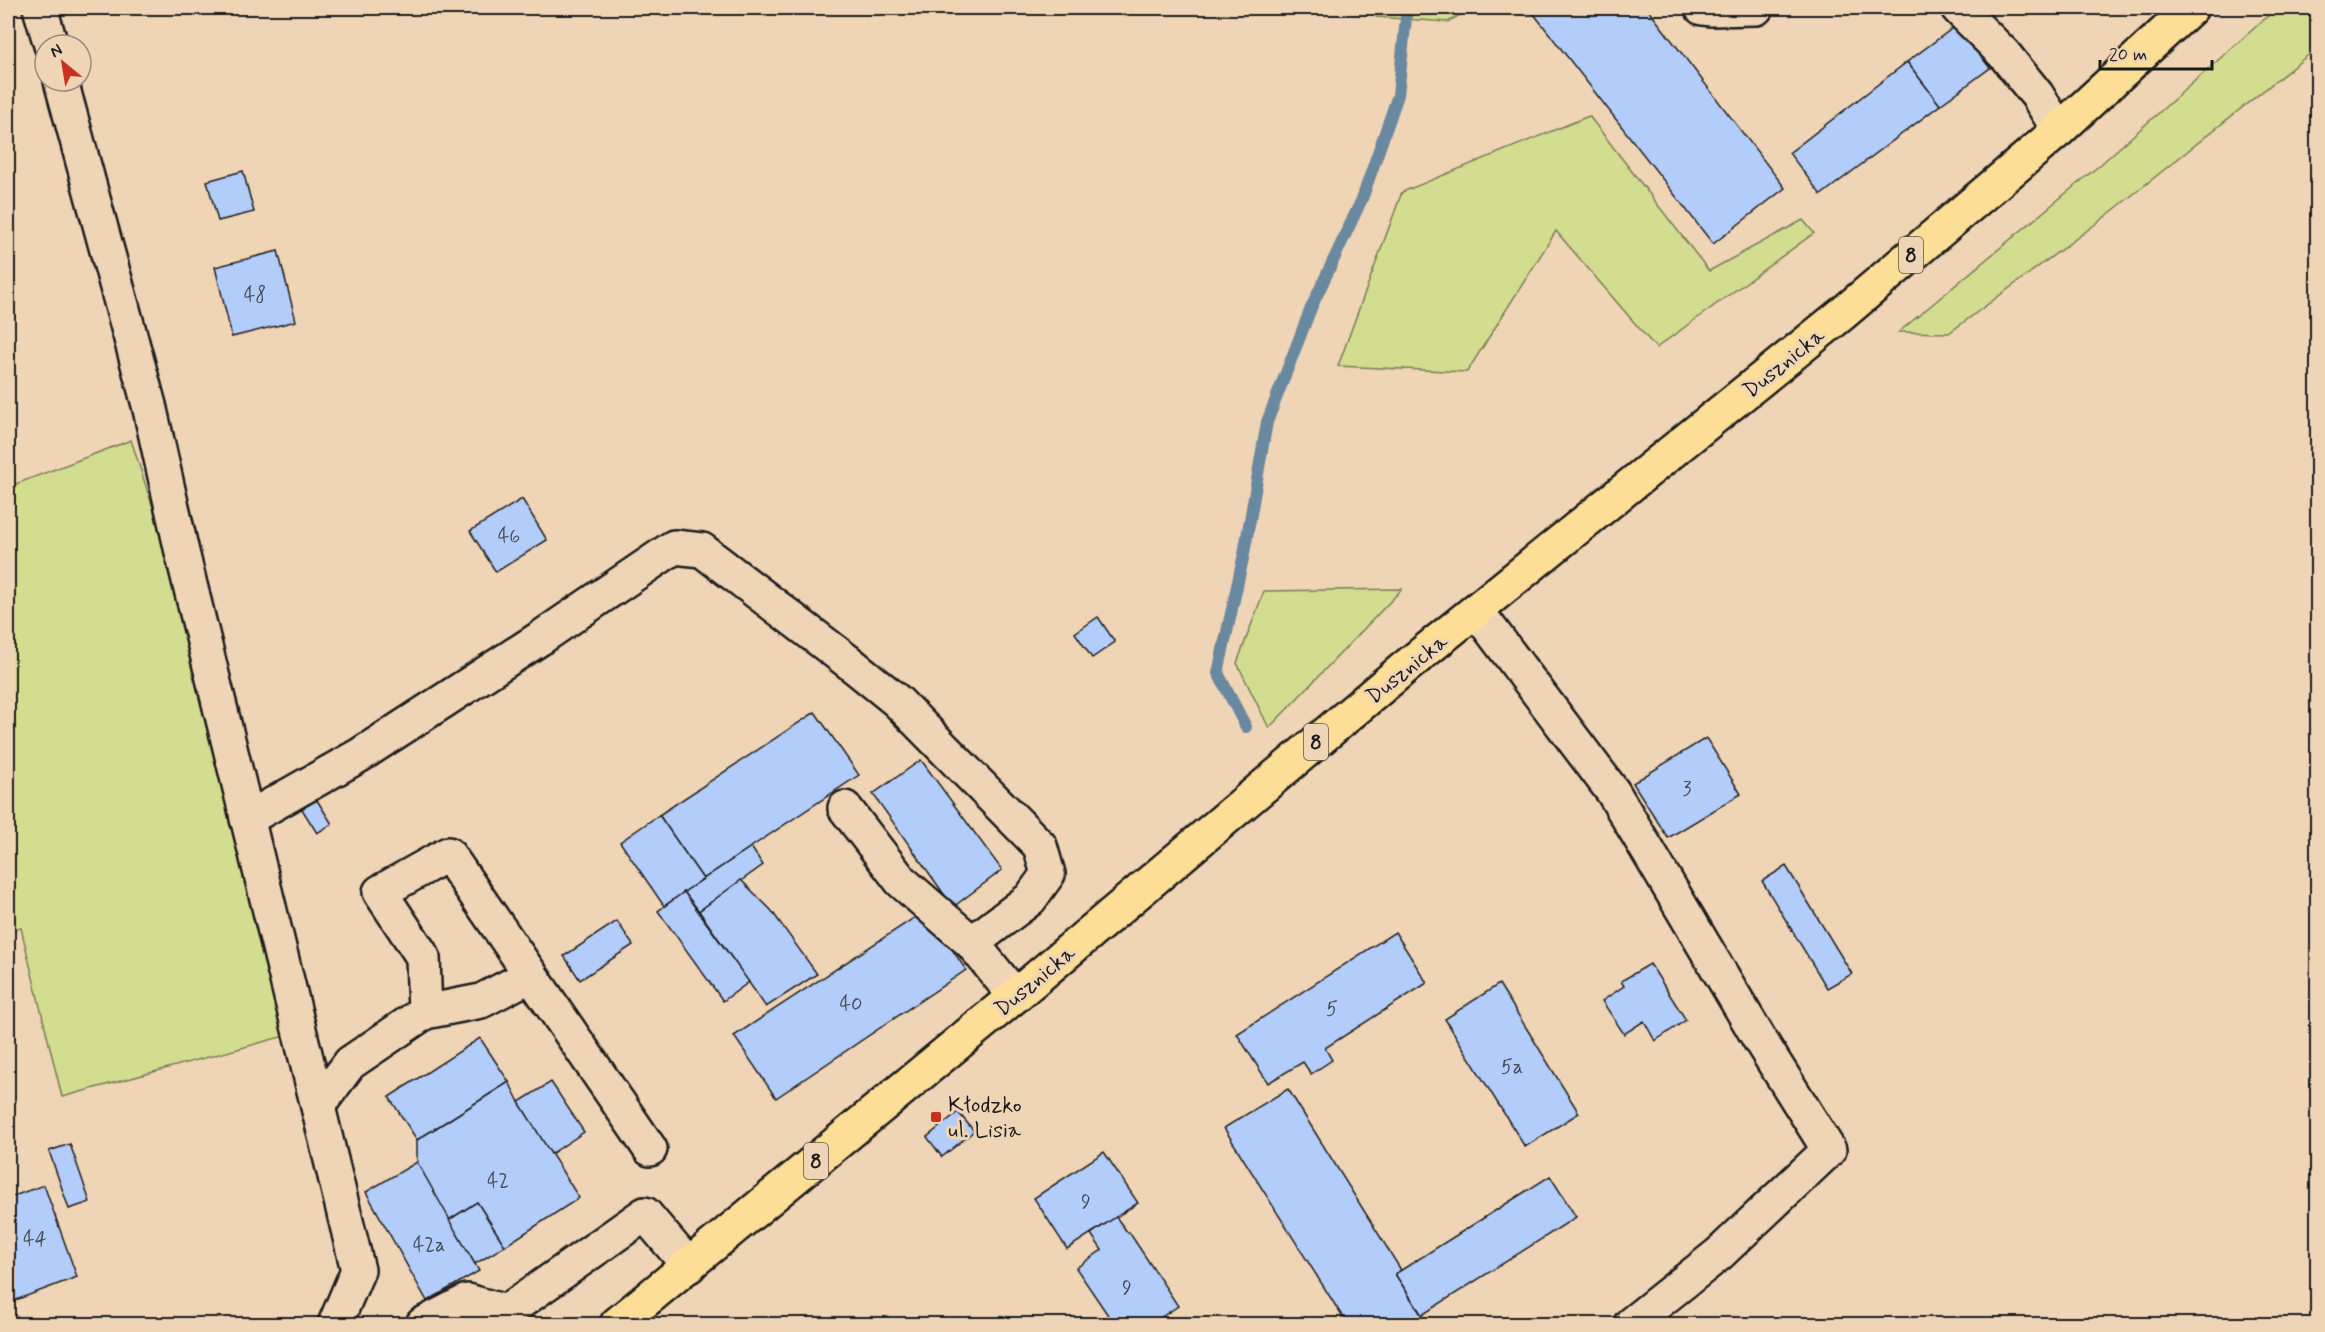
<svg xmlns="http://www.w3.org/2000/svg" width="2325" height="1332" font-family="Mynerve,sans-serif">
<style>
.green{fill:#d2dd90;stroke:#777c56;stroke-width:1.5}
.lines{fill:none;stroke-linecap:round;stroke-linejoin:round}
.stream{stroke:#6989a1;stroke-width:12}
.building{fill:#b2cdfa;stroke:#1c1c1c;stroke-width:1.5}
.minor-casing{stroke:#1c1c1c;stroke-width:38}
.highway-casing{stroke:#1c1c1c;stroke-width:38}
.minor{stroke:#f0d4b6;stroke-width:33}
.highway{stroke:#fdde96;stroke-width:33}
.poi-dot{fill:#c8321e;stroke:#f0d4b6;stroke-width:2}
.labels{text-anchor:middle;stroke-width:6;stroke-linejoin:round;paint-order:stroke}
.number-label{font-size:20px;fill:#424854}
.shield{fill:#f0d4b6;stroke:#5c534a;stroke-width:1.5}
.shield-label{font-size:21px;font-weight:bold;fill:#1c1c1c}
.street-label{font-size:22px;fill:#1c1c1c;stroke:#f0d4b6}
.poi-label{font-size:22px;fill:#1c1c1c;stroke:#f0d4b6;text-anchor:start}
</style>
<rect width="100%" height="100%" fill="#f0d4b6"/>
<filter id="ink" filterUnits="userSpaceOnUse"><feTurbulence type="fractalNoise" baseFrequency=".0167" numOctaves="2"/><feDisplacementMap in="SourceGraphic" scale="12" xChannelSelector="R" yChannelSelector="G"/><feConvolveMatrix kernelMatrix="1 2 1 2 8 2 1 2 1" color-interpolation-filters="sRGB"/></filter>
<g filter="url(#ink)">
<!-- green -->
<g class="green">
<path d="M1375,8h97l-24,14 -72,-5z"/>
<path d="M2277,8h40v40l-216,172 -152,113 -50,-1 202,-168z"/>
<path d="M1589,116l120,155 94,-51 11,13 -158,115 -100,-117 -89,141 -129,-6 64,-174z"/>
<path d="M131,440l35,108 126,486 -230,63 -41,-169 -13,2v-443z"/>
<path d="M1402,589l-133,139 -32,-65 27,-72z"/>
</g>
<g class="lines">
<!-- stream -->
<path class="stream" d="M1246,727l-28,-54 26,-119 23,-132 44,-114 51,-109 36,-104 9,-87"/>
</g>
<!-- building -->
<g class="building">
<path d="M1532,8h115l138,180 -72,56 -183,-235z"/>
<path d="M1957,25l33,43 -50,37 -33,-43z"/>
<path d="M1907,62l33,43 -119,90 -32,-42z"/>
<path d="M243,171l11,41 -36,9 -11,-40z"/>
<path d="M278,251l18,70 -64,16 -17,-70z"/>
<path d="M522,499l25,41 -51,32 -26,-41z"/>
<path d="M1098,617l17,25 -23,16 -17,-25z"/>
<path d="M815,712l44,63 -156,104 -44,-64z"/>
<path d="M1706,738l35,56 -73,44 -35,-55z"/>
<path d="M921,760l81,110 -49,37 -80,-113z"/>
<path d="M315,797l17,27 -15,9 -17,-27z"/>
<path d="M659,815l44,64 -39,27 -44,-64z"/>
<path d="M751,847l12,18 -64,46 -15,-19z"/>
<path d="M1786,866l66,108 -25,14 -65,-107z"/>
<path d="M741,880l30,30 46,64 -51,33 -67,-96z"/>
<path d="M684,892l65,90 -26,19 -65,-90z"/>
<path d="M926,910l40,60 -190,128 -42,-62z"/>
<path d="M617,921l16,24 -53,35 -16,-24z"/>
<path d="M1395,932l32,51 -102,65 7,12 -21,14 -8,-12 -35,21 -31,-49z"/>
<path d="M1650,964l36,56 -31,21 -11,-20 -20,13 -22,-33 22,-15 -3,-5z"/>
<path d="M1499,984l80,129 -54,34 -80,-128z"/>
<path d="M480,1038l29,44 -92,58 -28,-43z"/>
<path d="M509,1082l10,20 60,96 -74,48 -28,-44 -28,18 -32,-58v-22z"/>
<path d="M551,1082l33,50 -33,22 -32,-52z"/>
<path d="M1288,1089l113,181 -6,4 31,48 -5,2h-74l-123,-196z"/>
<path d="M958,1112l16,19 -32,26 -15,-20z"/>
<path d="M70,1144l20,58 -21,7 -20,-58z"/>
<path d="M1104,1152l34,51 -71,46 -33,-51z"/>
<path d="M417,1162l62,109 -52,30 -61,-109z"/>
<path d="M1550,1176l26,41 -154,98 -27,-41z"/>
<path d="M44,1185l33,92 -69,26v-105z"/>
<path d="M477,1202l28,44 -30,18 -26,-44z"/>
<path d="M1116,1217l12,16 1,-1 49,74 -27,18h-37l-38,-56 26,-18 -11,-16z"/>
</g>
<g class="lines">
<!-- minor casing -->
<g class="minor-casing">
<g id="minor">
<path d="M40,8l11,37"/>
<path d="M1702,8l8,1 46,-1"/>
<path d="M1958,8l46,46 33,41 22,35"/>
<path d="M61,81l88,324 33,147 176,718 -23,54"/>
<path d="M1476,610l137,182 147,248 69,110 -110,104 -88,70"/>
<path d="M845,808l56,73 71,62 43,53"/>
<path d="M247,819l113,-64 179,-116 135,-92 28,3 148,113 47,38 143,145 8,28 -18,25 -58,44"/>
<path d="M425,1012l-2,-55 -43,-65 68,-38 83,121"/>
<path d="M318,1106l32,-43 75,-51 56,-11 50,-26 119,174"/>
<path d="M423,1324l44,-23 39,11 139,-98 44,52"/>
</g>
</g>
<!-- highway casing -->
<g class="highway-casing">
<path id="highway" d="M617,1324l398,-328 388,-327 439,-355 217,-184 132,-122"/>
</g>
<!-- minor -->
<use href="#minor" class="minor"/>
<!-- highway -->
<use href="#highway" class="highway"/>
</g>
</g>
<!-- markers -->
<rect class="poi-dot" x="930" y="1111" width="12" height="12" rx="3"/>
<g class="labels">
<!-- number labels -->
<g class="number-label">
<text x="255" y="301">48</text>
<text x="509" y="542">46</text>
<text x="1687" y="795">3</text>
<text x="851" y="1010">40</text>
<text x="1332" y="1015">5</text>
<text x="1512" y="1073">5a</text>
<text x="498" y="1187">42</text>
<text x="1086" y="1208">9</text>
<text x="35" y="1245">44</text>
<text x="429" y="1251">42a</text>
<text x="1127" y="1294">9</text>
</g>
<!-- shield labels -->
<g class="shield">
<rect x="1899" y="237" width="24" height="36" rx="4.5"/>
<rect x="1304" y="724" width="24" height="36" rx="4.5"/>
<rect x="804" y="1143" width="24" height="36" rx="4.5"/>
</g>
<g class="shield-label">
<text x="1911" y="262">8</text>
<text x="1316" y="749">8</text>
<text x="816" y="1168">8</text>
</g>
<!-- street labels -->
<g class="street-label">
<text transform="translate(1783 362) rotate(-39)" y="8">Dusznicka</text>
<text transform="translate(1406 668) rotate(-39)" y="8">Dusznicka</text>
<text transform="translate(1034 980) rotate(-40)" y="8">Dusznicka</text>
</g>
<!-- poi labels -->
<g class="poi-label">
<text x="948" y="1112">Kłodzko<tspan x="948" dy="25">ul. Lisia</tspan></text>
</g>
</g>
<!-- margin -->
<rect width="2325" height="1332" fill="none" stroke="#f0d4b6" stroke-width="30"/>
<rect x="15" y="15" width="2295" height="1302" fill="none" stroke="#1c1c1c" stroke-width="2" filter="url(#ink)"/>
<!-- north arrow -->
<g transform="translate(63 63) rotate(330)"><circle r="28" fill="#f0d4b6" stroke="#9b8a78" stroke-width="1.5"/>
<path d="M0-4.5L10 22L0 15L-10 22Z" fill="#c8321e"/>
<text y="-9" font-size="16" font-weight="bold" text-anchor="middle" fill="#1c1c1c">N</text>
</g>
<!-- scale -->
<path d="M2100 60v9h112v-9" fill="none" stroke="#1c1c1c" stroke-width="3"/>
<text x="2109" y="60" font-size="18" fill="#1c1c1c" stroke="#f0d4b6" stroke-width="4.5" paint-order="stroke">20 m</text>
</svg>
